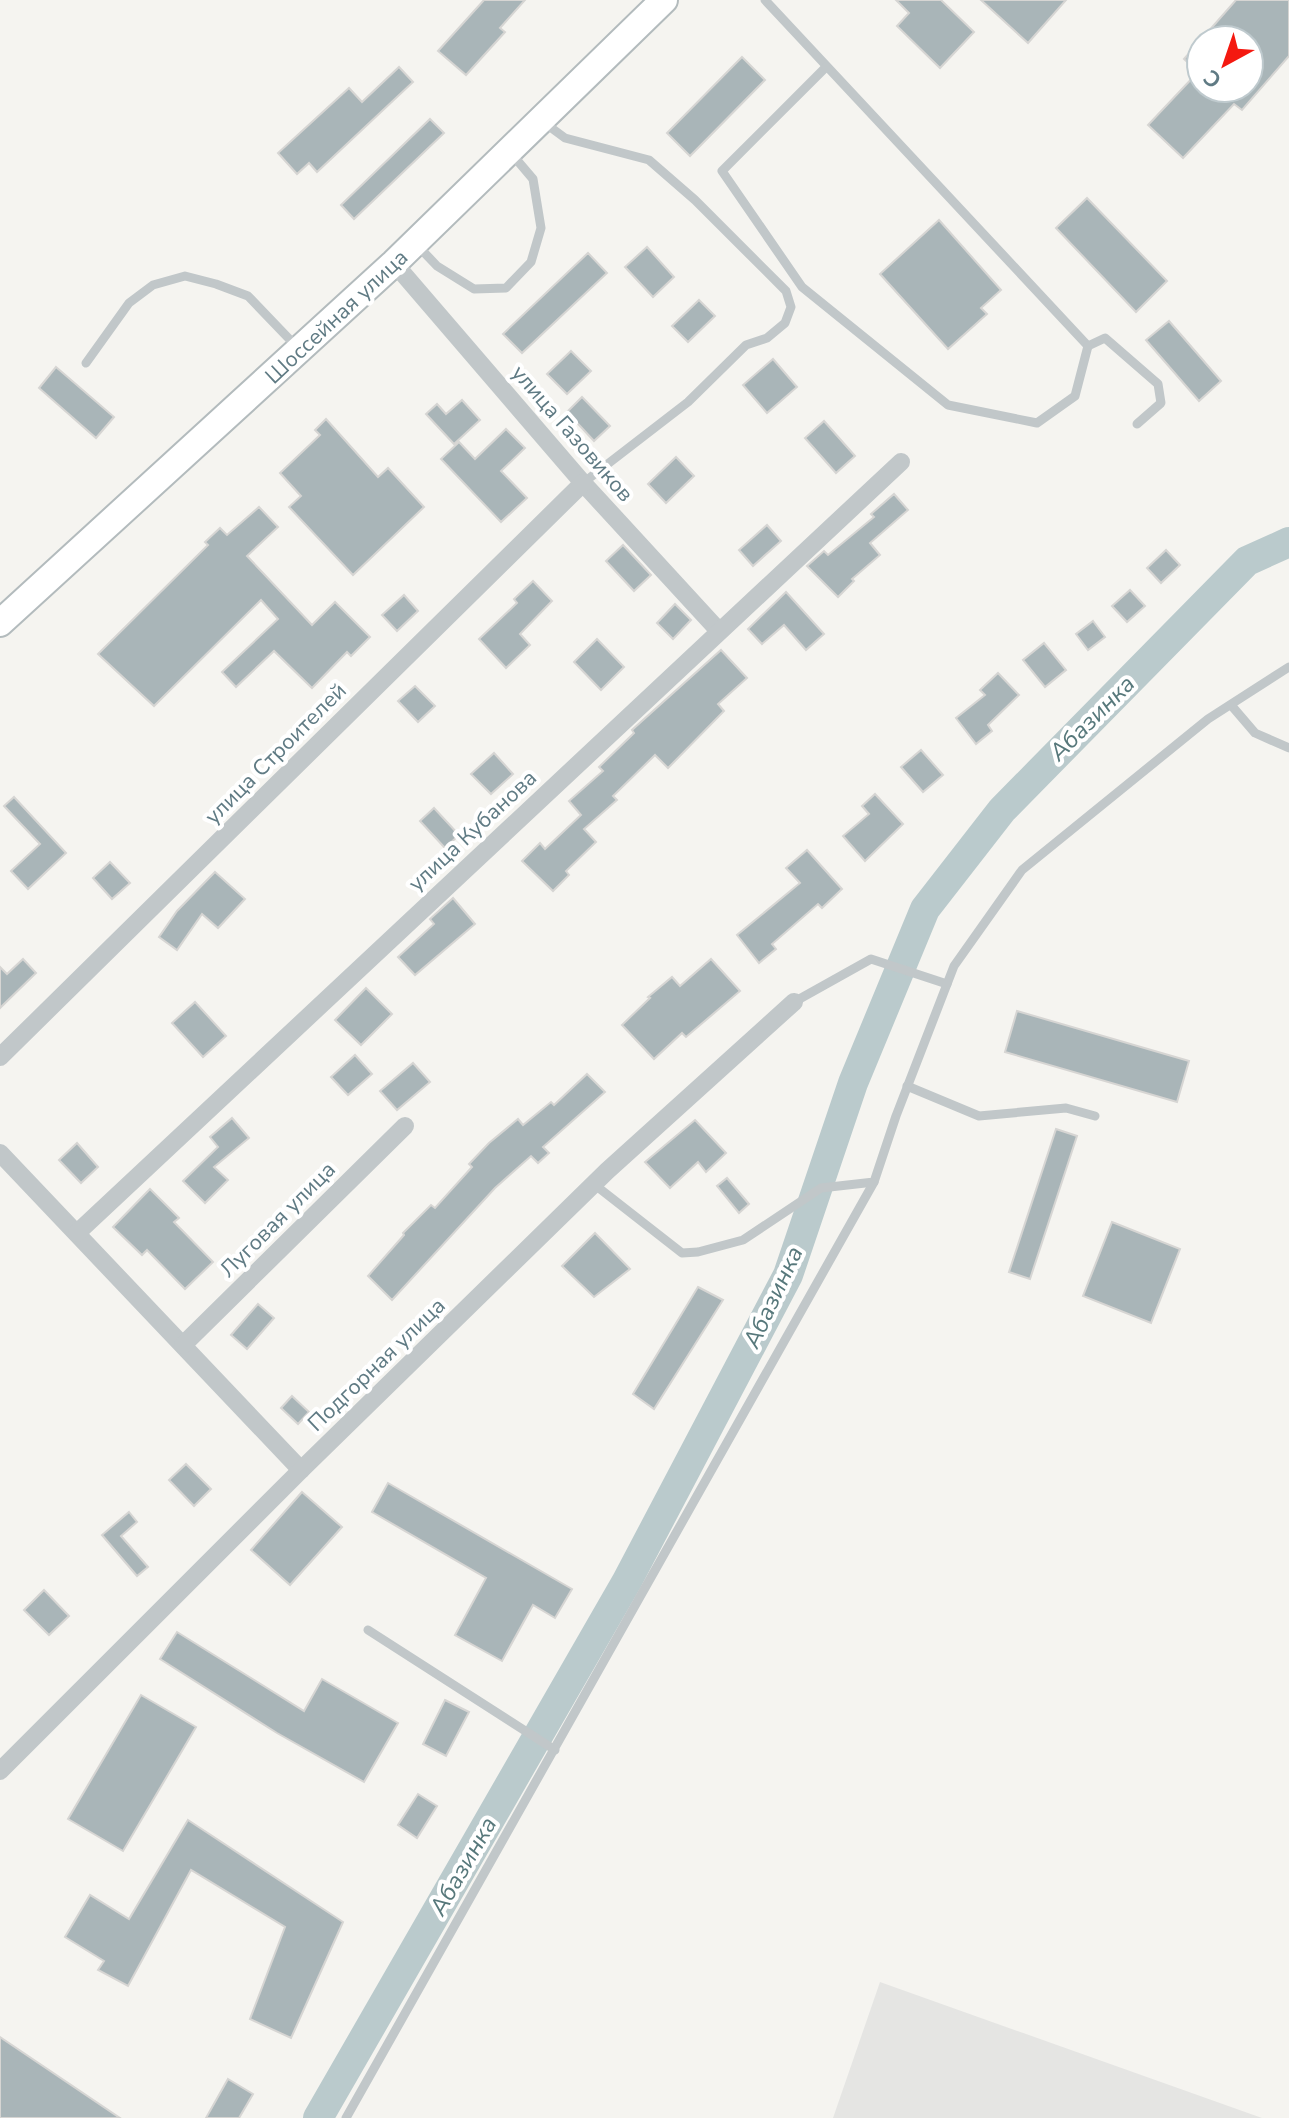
<svg xmlns="http://www.w3.org/2000/svg" width="1289" height="2118" font-family="'Nunito Sans',sans-serif">
<style>
.built{fill:#e5e5e3}
.lines{fill:none;stroke-linecap:round;stroke-linejoin:round}
.river{stroke:#bacacc;stroke-width:30}
.building{fill:#a9b5b8;stroke:#d6d5d3;stroke-width:2;fill-rule:evenodd}
.secondary-casing{stroke:#b3bbbd;stroke-width:30}
.lane{stroke:#c1c7c9;stroke-width:9}
.street{stroke:#c1c7c9;stroke-width:18}
.secondary{stroke:#fff;stroke-width:26}
.labels{text-anchor:middle;stroke-width:8;stroke-linejoin:round;paint-order:stroke}
.street-label{font-size:22px;fill:#607b84;stroke:#fff}
.water-label{font-size:24px;font-style:italic;fill:#57787b;stroke:#fff}
</style>
<rect width="100%" height="100%" fill="#f5f4f0"/>
<!-- built -->
<path class="built" d="M880,1982l382,136h-429z"/>
<g class="lines">
<!-- river -->
<path class="river" d="M318,2118l309,-537 161,-306 65,-192 72,-174 77,-99 245,-249 42,-19"/>
</g>
<!-- building -->
<g class="building">
<path d="M484,0h41l-25,28 5,4 -39,43 -28,-24z"/>
<path d="M896,0h45l33,32 -34,36 -43,-42 12,-13z"/>
<path d="M981,0h85l-38,43z"/>
<path d="M1236,0h53v56l-47,54 -8,-6 -51,54 -35,-33 50,-53 -14,-13zM1201,40h48v48h-48z"/>
<path d="M742,57l23,23 -75,76 -23,-23z"/>
<path d="M399,67l14,15 -96,90 -8,-9 -12,11 -19,-21 71,-65 13,14z"/>
<path d="M430,119l14,14 -90,86 -13,-14z"/>
<path d="M1087,198l80,83 -31,31 -80,-84z"/>
<path d="M939,220l62,70 -20,18 6,6 -39,35 -68,-75z"/>
<path d="M647,247l27,30 -21,20 -28,-30z"/>
<path d="M588,253l19,20 -85,80 -19,-19z"/>
<path d="M699,300l16,16 -27,26 -16,-16z"/>
<path d="M1169,321l52,60 -22,20 -53,-61z"/>
<path d="M571,351l20,20 -24,23 -20,-20z"/>
<path d="M773,359l24,28 -30,26 -24,-28z"/>
<path d="M56,367l58,50 -18,21 -57,-50z"/>
<path d="M582,397l28,29 -16,15 -27,-29z"/>
<path d="M462,400l18,20 -26,24 -28,-30 11,-10 9,10z"/>
<path d="M326,419l52,58 10,-9 36,39 -71,68 -64,-68 12,-11 -21,-23 40,-38 -5,-5z"/>
<path d="M824,421l31,35 -19,17 -31,-35z"/>
<path d="M506,429l19,19 -24,23 26,27 -26,24 -60,-63 18,-17 16,17z"/>
<path d="M676,457l18,19 -28,27 -18,-19z"/>
<path d="M894,494l14,16 -38,33 10,12 -28,24 2,2 -16,16 -31,-31 17,-15 4,4 46,-38 -3,-3z"/>
<path d="M259,507l19,20 -31,29 65,69 23,-23 35,35 -19,19 -4,-4 -35,36 -38,-37 -38,36 -14,-15 56,-53 -17,-19 -107,106 -56,-52 110,-109 -3,-3 15,-14 7,7z"/>
<path d="M767,525l14,16 -28,25 -14,-16z"/>
<path d="M623,545l28,30 -17,16 -28,-30z"/>
<path d="M1166,550l14,15 -19,18 -14,-15z"/>
<path d="M533,581l19,20 -32,33 10,11 -24,23 -27,-29 38,-36 -3,-4z"/>
<path d="M1130,590l15,16 -18,16 -15,-16z"/>
<path d="M786,592l38,42 -18,16 -22,-25 -22,19 -14,-15z"/>
<path d="M404,595l14,16 -21,20 -15,-16z"/>
<path d="M675,604l16,16 -18,19 -16,-16z"/>
<path d="M1093,621l12,16 -17,13 -12,-16z"/>
<path d="M597,639l27,28 -23,23 -27,-28z"/>
<path d="M1044,643l22,27 -21,17 -22,-27z"/>
<path d="M721,650l26,28 -29,26 6,7 -56,57 -13,-13 -42,41 4,4 -33,29 12,13 -30,29 3,4 -16,16 -31,-30 18,-18 5,6 36,-34 -12,-14 34,-30 -4,-4 35,-34 -2,-3z"/>
<path d="M998,673l21,22 -31,30 4,6 -16,13 -20,-26 29,-23 -5,-5z"/>
<path d="M415,686l20,20 -17,16 -20,-21z"/>
<path d="M921,750l22,25 -20,17 -22,-25z"/>
<path d="M494,753l19,21 -22,20 -20,-20z"/>
<path d="M875,794l28,30 -38,37 -22,-25 26,-22 -7,-8z"/>
<path d="M14,797l52,56 -38,36 -17,-18 29,-27 -36,-38z"/>
<path d="M434,808l25,27 -14,13 -25,-27z"/>
<path d="M807,850l35,39 -20,19 -4,-4 -46,40 4,5 -17,14 -22,-28 63,-52 -14,-15z"/>
<path d="M110,862l20,21 -18,16 -19,-21z"/>
<path d="M215,872l30,27 -27,29 -16,-14 -25,36 -18,-13 18,-26z"/>
<path d="M453,898l22,26 -60,51 -17,-18 36,-33 -4,-5z"/>
<path d="M23,959l13,14 -36,35v-41l7,7z"/>
<path d="M711,959l29,32 -54,46 -4,-4 -28,26 -32,-34 28,-27 -2,-1 24,-20 8,9z"/>
<path d="M366,988l26,26 -31,31 -26,-25z"/>
<path d="M195,1002l31,34 -23,21 -31,-34z"/>
<path d="M1017,1011l172,50 -12,41 -172,-50z"/>
<path d="M355,1055l17,19 -24,21 -17,-18z"/>
<path d="M413,1063l17,19 -33,28 -17,-19z"/>
<path d="M587,1074l18,18 -62,55 6,6 -11,10 -7,-7 -36,32 -103,112 -24,-24 36,-41 -1,-2 28,-28 4,3 37,-41 -3,-3 20,-21 29,-24 5,6 28,-23 3,3z"/>
<path d="M232,1118l17,20 -35,29 14,13 -23,23 -22,-22 35,-34 -8,-10z"/>
<path d="M695,1120l31,33 -20,19 -8,-10 -28,26 -25,-26z"/>
<path d="M1056,1129l21,7 -47,143 -21,-7z"/>
<path d="M77,1143l21,24 -17,16 -22,-23z"/>
<path d="M727,1178l22,26 -10,9 -22,-27z"/>
<path d="M150,1189l29,29 -5,4 39,40 -28,27 -38,-39 -5,5 -29,-28z"/>
<path d="M1112,1222l68,27 -29,74 -68,-27z"/>
<path d="M595,1233l35,36 -36,28 -32,-31z"/>
<path d="M698,1287l25,13 -69,109 -21,-15z"/>
<path d="M258,1304l16,14 -27,31 -16,-14z"/>
<path d="M292,1396l17,16 -11,12 -17,-16z"/>
<path d="M186,1464l25,25 -17,17 -25,-26z"/>
<path d="M388,1483l184,106 -17,29 -22,-13 -31,56 -47,-26 31,-57 -114,-66z"/>
<path d="M302,1492l40,35 -52,58 -39,-35z"/>
<path d="M129,1512l8,10 -16,14 27,31 -11,9 -35,-41z"/>
<path d="M44,1590l25,26 -20,19 -25,-25z"/>
<path d="M177,1632l127,79 18,-32 76,44 -34,59 -87,-49 -117,-74z"/>
<path d="M141,1695l55,32 -73,124 -55,-32z"/>
<path d="M445,1700l24,12 -23,44 -23,-12z"/>
<path d="M418,1794l19,12 -20,32 -19,-13z"/>
<path d="M188,1820l155,102 -52,116 -41,-19 35,-92 -94,-57 -63,116 -30,-16 6,-9 -39,-24 25,-42 39,24z"/>
<path d="M0,2037l120,81h-120z"/>
<path d="M228,2079l25,15 -14,24h-33z"/>
</g>
<g class="lines">
<!-- secondary casing -->
<g class="secondary-casing">
<path id="secondary" d="M0,623l394,-360 270,-263"/>
</g>
<!-- lane -->
<g class="lane">
<path d="M765,0l323,346"/>
<path d="M826,67l-104,104 80,116 146,118 89,18 38,-27 13,-50"/>
<path d="M542,121l23,17 84,22 46,40 91,91 5,16 -6,16 -18,15 -21,7 -58,57 -105,81"/>
<path d="M417,245l20,21 37,23 32,-1 25,-26 10,-34 -8,-49 -23,-27"/>
<path d="M1088,346l17,-8 53,46 3,19 -24,21"/>
<path d="M86,363l43,-60 24,-18 32,-9 31,8 32,12 47,49"/>
<path d="M1231,705l24,28 34,15"/>
<path d="M794,1002l77,-43 76,25"/>
<path d="M907,1086l72,30 87,-8 29,8"/>
<path d="M595,1185l87,68 16,-1 45,-12 78,-52 53,-6 22,-66 58,-150 68,-96 186,-151 81,-52"/>
<path d="M368,1630l187,120"/>
<path d="M346,2118l528,-936"/>
</g>
<!-- street -->
<g class="street">
<path d="M394,263l189,220 136,148"/>
<path d="M0,1057l583,-574"/>
<path d="M0,1153l301,317"/>
<path d="M77,1233l824,-771"/>
<path d="M183,1345l222,-219"/>
<path d="M0,1771l301,-301 306,-299 187,-169"/>
</g>
<!-- secondary -->
<use href="#secondary" class="secondary"/>
</g>
<g class="labels">
<!-- street labels -->
<g class="street-label">
<text transform="translate(336 316) rotate(-43)" y="8">Шоссейная улица</text>
<text transform="translate(573 433) rotate(49)" y="8">улица Газовиков</text>
<text transform="translate(275 753) rotate(-45)" y="8">улица Строителей</text>
<text transform="translate(472 830) rotate(-43)" y="8">улица Кубанова</text>
<text transform="translate(277 1219) rotate(-45)" y="8">Луговая улица</text>
<text transform="translate(376 1364) rotate(-44)" y="8">Подгорная улица</text>
</g>
<!-- water labels -->
<g class="water-label">
<text transform="translate(1092 718) rotate(-45)" y="8">Абазинка</text>
<text transform="translate(773 1297) rotate(-65)" y="8">Абазинка</text>
<text transform="translate(463 1866) rotate(-60)" y="8">Абазинка</text>
</g>
</g>
<!-- north arrow -->
<g transform="translate(1225 64) rotate(220)"><circle r="38" fill="#ffffff" stroke="#bfcace" stroke-width="2"/>
<path d="M0-6L14 30L0 20L-14 30Z" fill="#f41910"/>
<text y="-12" font-size="22" font-weight="bold" text-anchor="middle" fill="#607b84">С</text>
</g>
</svg>
